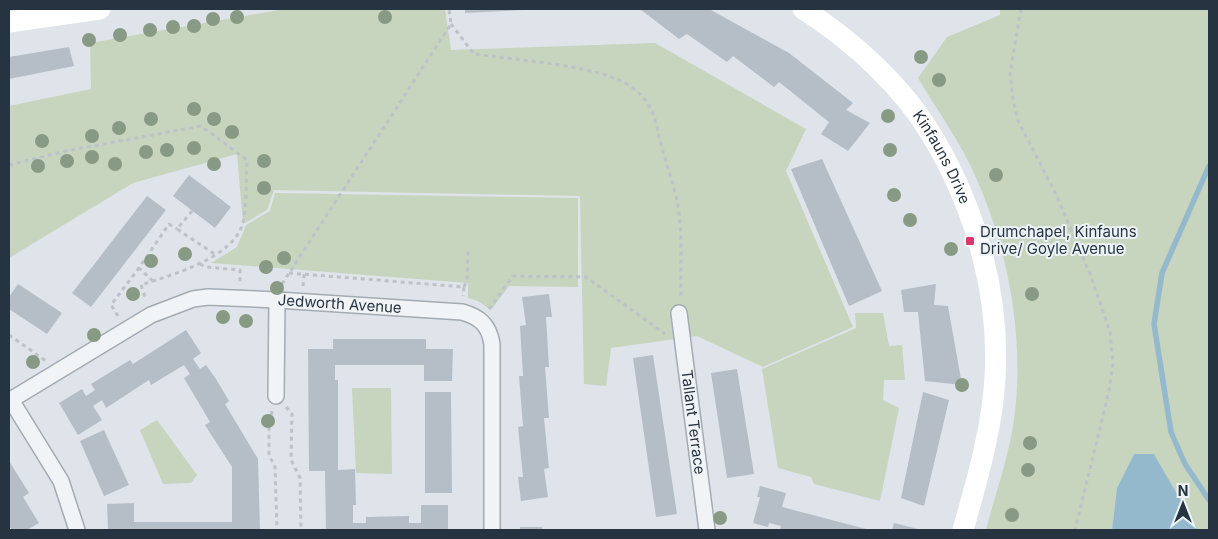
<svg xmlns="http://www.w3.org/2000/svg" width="1218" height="539" font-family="Inter,sans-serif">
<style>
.green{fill:#c7d4be}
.water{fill:#95b9cc}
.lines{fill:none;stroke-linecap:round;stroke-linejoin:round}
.stream{stroke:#95b9cc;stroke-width:5.5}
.building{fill:#b5bec6}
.street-casing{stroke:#a3acb3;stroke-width:18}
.path{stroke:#bcc2c8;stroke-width:3;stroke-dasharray:4 4;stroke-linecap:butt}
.street{stroke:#f1f4f7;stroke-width:15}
.secondary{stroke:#fff;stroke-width:21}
.tree{fill:#889a84}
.poi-dot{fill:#da376a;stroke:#edf3f6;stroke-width:2}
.labels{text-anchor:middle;stroke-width:4;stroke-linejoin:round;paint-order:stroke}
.street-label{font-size:15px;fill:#263441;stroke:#edf3f6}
.poi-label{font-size:15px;fill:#263441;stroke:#edf3f6;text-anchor:start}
</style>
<rect width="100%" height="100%" fill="#dee4e9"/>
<!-- green -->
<g class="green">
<path d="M285,9h160l6,41 204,-7 151,86 -20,42 67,156 -90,40 -66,-31 -86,12 -5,38 -22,-2 -4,-188 -306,-6 -7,20 -24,14 -6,-70 -104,29 -124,75v-152l82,-17 -1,-46z"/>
<path d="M1000,9h209v521h-11l-44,-76h-20l-17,34 -5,42h-126c9,-35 23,-74 28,-110 11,-79 -5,-168 -37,-240 -14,-34 -40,-70 -59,-102l29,-41 53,-22z"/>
<path d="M275,193l303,5v89l-69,-1 -18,24 -13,-9 -10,-3v-15l-257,-20 26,-16 9,-22 24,-14z"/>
<path d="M855,313h28l6,33 13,-1 3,35h-21l-1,20 16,8 -19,93 -66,-17 -3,-7 -33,-9 -16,-99 94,-41z"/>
<path d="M352,388h39l1,86 -36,-1z"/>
<path d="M157,420l40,55 -6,8 -28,1 -23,-54z"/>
</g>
<!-- water -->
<path class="water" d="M1134,454h20l44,76h-86l5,-42z"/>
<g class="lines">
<!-- stream -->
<path class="stream" d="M1209,166l-47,107 -8,51 17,108 14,32 24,36"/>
</g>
<!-- building -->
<g class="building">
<path d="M465,9h59v1l-59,3z"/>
<path d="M640,9h69l80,44 64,50 -7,7 24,13 -22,28 -27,-17 8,-12 -50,-40 -5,5 -41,-31 -6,6 -40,-28 -8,5z"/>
<path d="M69,47l5,19 -65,13v-22z"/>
<path d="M822,159l60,132 -33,15 -58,-137z"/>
<path d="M189,175l42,32 -16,21 -42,-32z"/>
<path d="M147,196l19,14 -75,97 -19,-14z"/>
<path d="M18,284l44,29 -15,21 -38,-25v-12z"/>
<path d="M936,284l-2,21 14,1 14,79 -37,-4 -7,-69h-14l-3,-22z"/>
<path d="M549,294l3,23h-6l3,50h-4l4,51h-5l5,50 -5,1 4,28 -27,4 -3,-24h5l-5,-50 5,-1 -4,-50h4l-3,-50 6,-1 -4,-28z"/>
<path d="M186,330l15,23 -8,6 7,10 6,-4 10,14 13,22 -4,3 33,55 2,71h-152l-1,-26 27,-1v19h98v-55l-27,-42 5,-3 -26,-44 6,-4 -6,-9 -33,20 -2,-5 -43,28 -4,-8 -9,6 9,14 -24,15 -19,-32 23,-14 4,7 9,-6 -4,-6 39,-24 3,4z"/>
<path d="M333,339h93v10h27l-1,32h-28v-16h-89v15h3v90l17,-1 1,36h-3v18h13v-6l43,-1v7h12v-18h27v25h-122l-1,-59h-16l-1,-122h25z"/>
<path d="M653,355l24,159 -21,3 -23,-159z"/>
<path d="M737,369l17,105 -27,4 -16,-105z"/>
<path d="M425,392h26l1,101h-27z"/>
<path d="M923,392l26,8 -25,106 -23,-8z"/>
<path d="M104,430l25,55 -25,11 -24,-55z"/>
<path d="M9,461l20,32 -6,4 16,26 -12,7h-15l-3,-4z"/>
<path d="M760,486l26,7 -4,14 88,23h-90l1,-4 -12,-3 -1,4 -15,-4 7,-26h-3z"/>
<path d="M894,523l28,7h-30z"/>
<rect x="520" y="527" width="22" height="3"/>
</g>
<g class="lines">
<!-- street casing -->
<g class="street-casing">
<g id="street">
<path id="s1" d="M679,313l28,217"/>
<path d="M276,396l1,-96"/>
<path d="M11,400l50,81 16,49"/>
<path id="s2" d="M9,401l142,-86 42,-16 15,-2 69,3 185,12c18,5 27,13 30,32v186"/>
</g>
</g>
<!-- path -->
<g class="path">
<path d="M1021,9l-11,64 3,27 5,21 38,73 34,80 20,58 3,32 -4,27 -34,139"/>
<path d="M451,24l23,30c40,6 129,11 159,34 23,18 22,35 29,60 5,19 13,39 16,59 5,29 2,61 3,91"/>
<path d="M9,165l57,-14 135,-25 46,34c-1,20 0,43 -4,62 -8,36 -72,53 -102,63l5,15"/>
<path d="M192,211l-15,18 39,26"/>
<path d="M200,264l6,3 34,3v12"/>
<path d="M289,273l175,14 -1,9"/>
<path d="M153,281l-14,-13 30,-44 8,5"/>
<path d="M282,284l169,-260 -2,-15"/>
<path d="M303,286l1,-12"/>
<path d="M464,287l3,-7 1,-29"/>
<path d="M489,309l24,-33 73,1 79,57"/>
<path d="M118,316l-7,-11 28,-37"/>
<path d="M9,335l37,26"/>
<path d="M286,407l6,7 -1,46 9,18 1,52"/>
<path d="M272,411l-3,15v29l6,12 2,63"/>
</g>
<!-- street -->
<use href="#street" class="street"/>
<!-- secondary -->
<g class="secondary">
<path id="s3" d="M803,9c50,32 101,78 131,130 42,71 66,156 61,239 -3,52 -18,102 -32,152"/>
<path d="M9,22l91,-13"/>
</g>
</g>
<!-- trees -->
<g class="tree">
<circle cx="237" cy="17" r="7"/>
<circle cx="385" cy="17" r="7"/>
<circle cx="213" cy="19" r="7"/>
<circle cx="194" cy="26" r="7"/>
<circle cx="173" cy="27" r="7"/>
<circle cx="150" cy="30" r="7"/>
<circle cx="120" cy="35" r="7"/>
<circle cx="89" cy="40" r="7"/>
<circle cx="921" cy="57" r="7"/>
<circle cx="939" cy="80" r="7"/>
<circle cx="194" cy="109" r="7"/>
<circle cx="888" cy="116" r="7"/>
<circle cx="151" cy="119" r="7"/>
<circle cx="214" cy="119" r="7"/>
<circle cx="119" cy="128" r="7"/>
<circle cx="232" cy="132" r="7"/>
<circle cx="92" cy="136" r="7"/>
<circle cx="42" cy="141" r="7"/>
<circle cx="194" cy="148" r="7"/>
<circle cx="167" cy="150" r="7"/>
<circle cx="890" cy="150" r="7"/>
<circle cx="146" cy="152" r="7"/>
<circle cx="92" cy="157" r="7"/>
<circle cx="67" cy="161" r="7"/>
<circle cx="264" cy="161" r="7"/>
<circle cx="115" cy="164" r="7"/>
<circle cx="214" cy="164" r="7"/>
<circle cx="38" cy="166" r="7"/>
<circle cx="996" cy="175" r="7"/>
<circle cx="264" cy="188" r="7"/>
<circle cx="894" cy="195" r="7"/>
<circle cx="910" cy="220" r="7"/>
<circle cx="951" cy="249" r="7"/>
<circle cx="185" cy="254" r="7"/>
<circle cx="284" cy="258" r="7"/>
<circle cx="151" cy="261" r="7"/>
<circle cx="266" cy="267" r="7"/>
<circle cx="277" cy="288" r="7"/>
<circle cx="133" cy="294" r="7"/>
<circle cx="1032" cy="294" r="7"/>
<circle cx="223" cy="317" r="7"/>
<circle cx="246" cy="321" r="7"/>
<circle cx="94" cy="335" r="7"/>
<circle cx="33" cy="362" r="7"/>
<circle cx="962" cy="385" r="7"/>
<circle cx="268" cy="421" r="7"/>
<circle cx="1030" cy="443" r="7"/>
<circle cx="1028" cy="470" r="7"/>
<circle cx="1012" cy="515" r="7"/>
<circle cx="720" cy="518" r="7"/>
</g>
<!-- markers -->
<rect class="poi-dot" x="965" y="236" width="10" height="10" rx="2.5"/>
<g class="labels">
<!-- street labels -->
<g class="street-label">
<text dy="5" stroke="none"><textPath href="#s3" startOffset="206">Kinfauns Drive</textPath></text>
<text dy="5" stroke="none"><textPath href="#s2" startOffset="358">Jedworth Avenue</textPath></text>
<text dy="5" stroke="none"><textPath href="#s1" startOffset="110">Tallant Terrace</textPath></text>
</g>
<!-- poi labels -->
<g class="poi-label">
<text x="980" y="237">Drumchapel, Kinfauns<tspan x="980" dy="17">Drive/ Goyle Avenue</tspan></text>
</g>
</g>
<!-- border -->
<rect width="1218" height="539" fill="none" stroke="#263441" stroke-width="20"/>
<!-- north arrow -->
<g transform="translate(1183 504)" stroke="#edf3f6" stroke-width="4" paint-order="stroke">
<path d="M0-4L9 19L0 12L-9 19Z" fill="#263441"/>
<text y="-8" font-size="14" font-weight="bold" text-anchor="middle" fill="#263441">N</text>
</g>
</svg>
